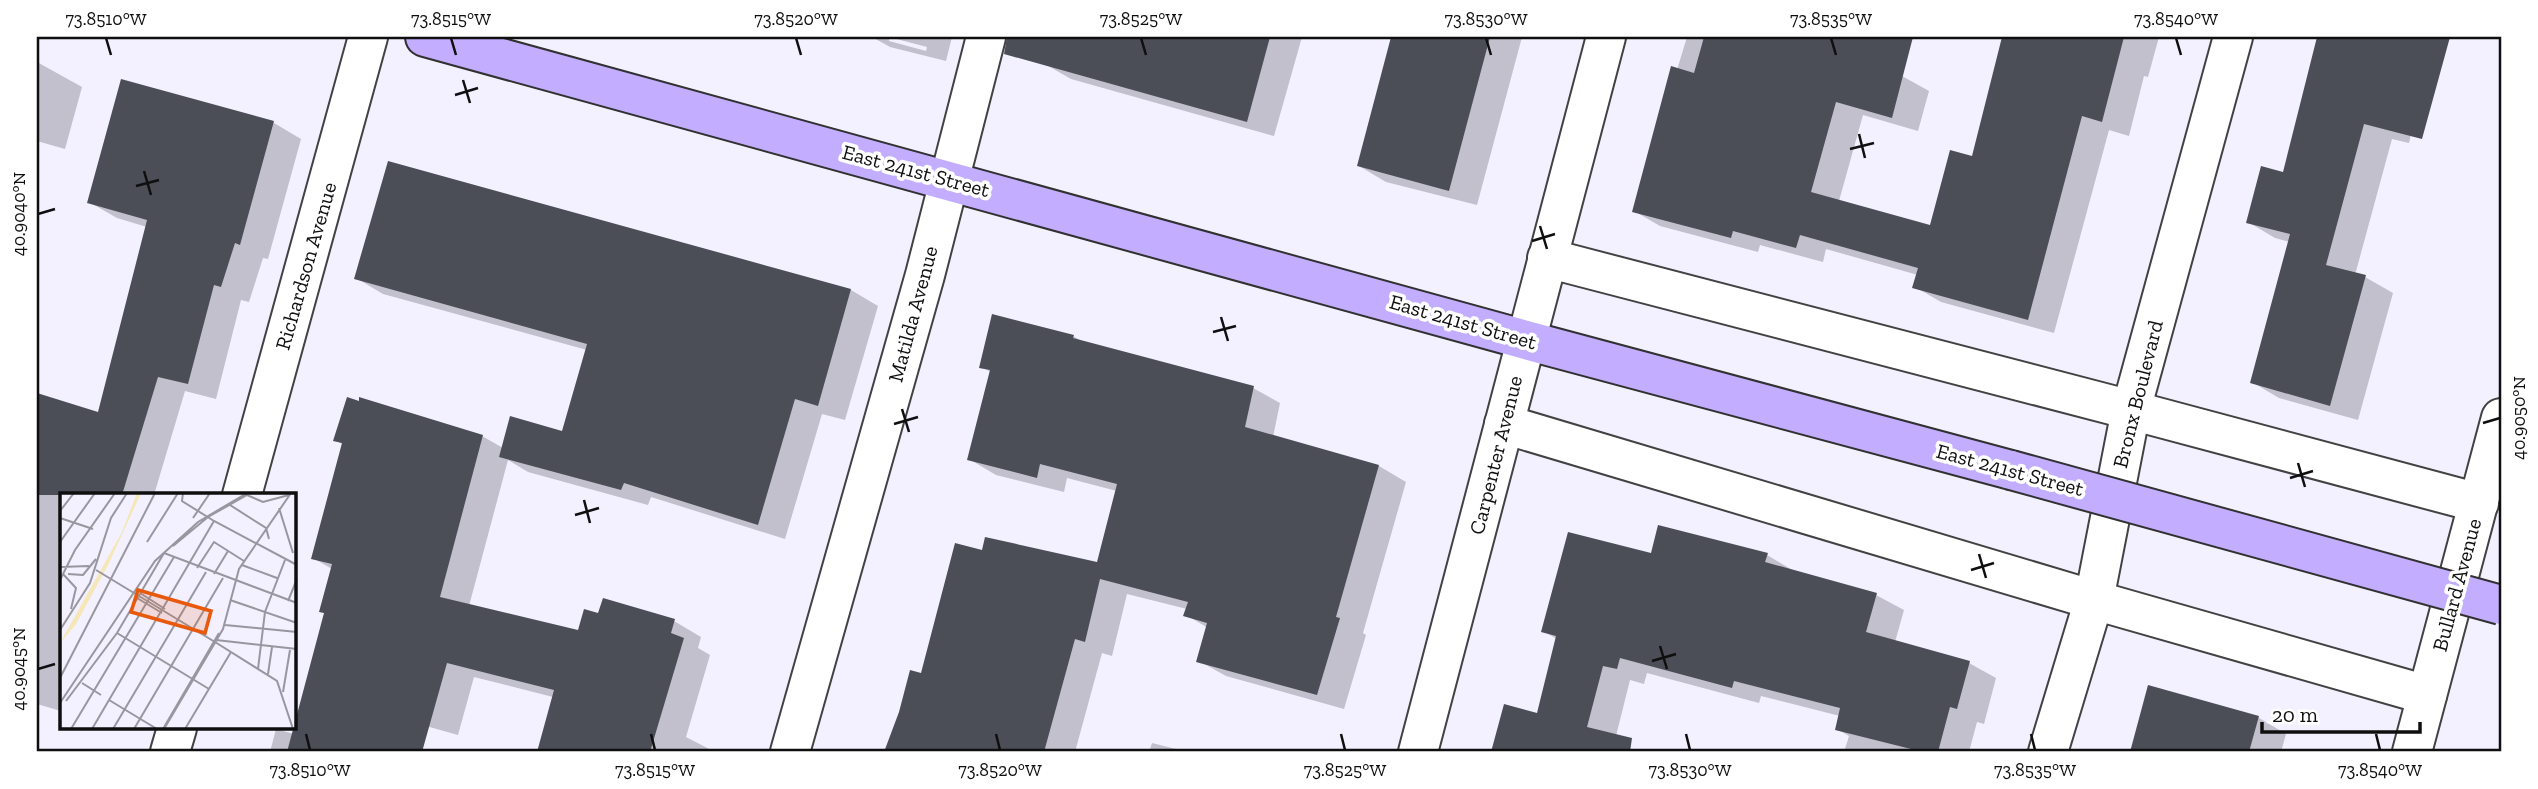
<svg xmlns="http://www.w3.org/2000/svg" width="2538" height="789" font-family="'Zilla Slab',serif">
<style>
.shadow{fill:#0003;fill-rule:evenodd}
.building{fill:#4b4e57}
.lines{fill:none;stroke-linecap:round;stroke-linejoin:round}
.street-casing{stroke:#424242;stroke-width:42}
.secondary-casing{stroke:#313131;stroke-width:42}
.street{stroke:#fff;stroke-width:38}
.secondary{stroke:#c3adfe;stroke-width:38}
.secondary-bridge-casing{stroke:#313131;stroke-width:42;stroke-linecap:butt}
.secondary-bridge{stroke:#c3adfe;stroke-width:38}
.ticks{fill:none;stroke:#0f0f0f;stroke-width:2.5}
.labels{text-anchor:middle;stroke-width:7;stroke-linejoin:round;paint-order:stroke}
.street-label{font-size:21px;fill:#0f0f0f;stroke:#fff}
.inset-road{fill:none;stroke:#98969f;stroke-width:2}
.view{fill:#e8590c;fill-opacity:0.15;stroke:#e8590c;stroke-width:3.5}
.inset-edge{fill:none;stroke:#0f0f0f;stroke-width:3.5}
.neatline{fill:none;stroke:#0f0f0f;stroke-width:2.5}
.ticks-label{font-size:18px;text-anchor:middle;fill:#0f0f0f}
</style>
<rect width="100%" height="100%" fill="#f3f0ff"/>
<!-- shadow -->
<g class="shadow">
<path d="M872,37h80l-6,24 -56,-14zM889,37l38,10 -1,4 -37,-10z"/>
<path d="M1050,37h252l-28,99 -203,-57 -28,-16z"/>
<path d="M1393,37h129l-45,168 -91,-23 -27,-16z"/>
<path d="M1687,37h183l-8,28 40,11 27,15 -11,40 -55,-16 -24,86 93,26 41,-69 45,-121h141l-11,40 -4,-1 -15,60 -20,-6 -55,203 -113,-31 -26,-15 3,-12 -92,-26 -3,13 -63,-17 -2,7 -98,-26 -26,-15z"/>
<path d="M2319,37h115l-25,106 -17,-4 -37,136 10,2 28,16 -35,127 -79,-22 -27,-16 38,-140 -15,-4 -27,-16 36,-48z"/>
<path d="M37,62l45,25 -17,62 -28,-8z"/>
<path d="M122,81l152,42 27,16 -33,120 -5,-1 -14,44 -8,-2 -25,99 -31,-8 -31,104h-93v216l-24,-7v-290l5,-17 57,17 48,-187 -30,-9 -28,-16z"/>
<path d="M389,164l462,126 27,16 -33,114 -23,-6 -37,125 -134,-42 -3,8 -120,-33 -20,-12 -39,146 110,26 20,-17 75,6 27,16 -3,11 12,7 -24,82 29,15h-169l-6,-3 13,-52 -79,-20 -16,58 -32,-9 -7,26h-149l6,-23 18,5 32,-120 -5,-3 11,-42 -19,-11 31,-113 -9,-5 147,-4 21,12 60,-15 24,-83 -204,-56 -27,-16z"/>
<path d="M1073,336l10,6 170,46 27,15 -7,34 106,29 27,16 -43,151 3,2 -22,74 -118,-33 -27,-15 9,-33 -22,-13 1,-6 -60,-15 -15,62 -10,-3 -27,99h-189l15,-39 21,-38 177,-110 18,-74 -50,-13 -3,14 -68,-17 -27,-16 22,-87 -10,-5z"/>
<path d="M1652,555h115l27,16 82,24 28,15 -9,32 74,21 27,15 -12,46 -7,-2 -8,30h-125l5,-16 -12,-7 3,-13 -79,-20 -2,7 -112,-30 -3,11 -14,-4 -18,72h-119l12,-45 33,8 19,-76 -14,-8z"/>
<path d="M2149,687l110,31 27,16 -5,18h-150z"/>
<path d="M1152,743l36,9h-39z"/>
</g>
<!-- building -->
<g class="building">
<path d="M1007,37h263l-23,85 -243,-68z"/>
<path d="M1391,37h99l-41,154 -92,-25z"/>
<path d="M1704,37h209l-21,81 -56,-16 -25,90 119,33 20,-75 22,6 30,-119h122l-22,85 -20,-6 -54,204 -116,-32 6,-20 -118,-33 -4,13 -63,-17 -2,7 -99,-26 39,-146 23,7z"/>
<path d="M2317,37h133l-28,102 -58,-15 -38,141 40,10 -36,131 -80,-23 40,-149 -44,-11 15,-57 22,6z"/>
<path d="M121,79l153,42 -34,124 -5,-2 -14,44 -7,-2 -26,99 -30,-7 -36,118h-85v-102l61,19 49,-192 -60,-17z"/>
<path d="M388,161l463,128 -33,117 -23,-7 -37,126 -134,-42 -3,7 -122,-33 11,-41 52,15 25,-87 -233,-65z"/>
<path d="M992,314l82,21 -1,3 181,48 -9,41 134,38 -43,152 4,1 -23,77 -121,-33 11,-39 -24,-7 5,-14 -88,-23 -15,63 -10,-3 -31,113h-160l15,-40 11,-42 11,3 34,-130 27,7 3,-13 112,25 20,-78 -77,-20 -3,14 -70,-18 23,-90 -11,-2z"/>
<path d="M347,397l12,4v-4l124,38 -43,162 138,33 6,-21 14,4 5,-15 72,21 -4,14 13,5 -34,114h-113l17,-62 -107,-27 -25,89h-135l37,-139 -5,-1 13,-48 -21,-5 31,-116 -9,-2z"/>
<path d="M1658,525l110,28 -3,9 112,31 -11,39 104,29 -13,48 -7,-2 -12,45h-15l-88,-22 5,-22 -106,-27 -2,7 -112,-30 -3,11 -14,-3 -16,61 45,11 -2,14h-139l13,-48 33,9 19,-77 -15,-4 27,-100 83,21z"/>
<path d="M2148,685l111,31 -10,36h-119z"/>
</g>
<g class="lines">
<!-- street casing -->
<g class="street-casing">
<g id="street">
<path d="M1547,258l584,152 348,93"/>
<path d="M1504,424l590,176 333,95"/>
<path d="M242,495l126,-458"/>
<path d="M170,752l7,-24"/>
<path d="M790,752l135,-477 61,-238"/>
<path d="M1418,752l188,-715"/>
<path d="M2048,752l46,-152 37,-190 102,-373"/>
<path d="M2412,752l89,-334"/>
</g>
</g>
<!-- secondary casing -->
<g class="secondary-casing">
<path id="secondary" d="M425,37l1101,303 485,130"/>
</g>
<!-- street -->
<use href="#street" class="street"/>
<!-- secondary -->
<use href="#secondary" class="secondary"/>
<!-- secondary-bridge casing -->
<g class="secondary-bridge-casing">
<path id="secondary-bridge" d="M2011,470l490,135"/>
</g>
<!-- secondary-bridge -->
<use href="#secondary-bridge" class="secondary-bridge"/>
</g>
<!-- ticks -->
<path class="ticks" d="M106,38l5,17M451,38l5,17M796,38l5,17M1141,38l5,17M1486,38l5,17M1831,38l5,17M2176,38l5,17M463,80l7,23M455,95l23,-7M1859,134l6,24M1850,149l24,-6M144,171l7,24M136,186l23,-6M38,214l17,-5M1540,226l7,23M1532,241l23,-7M1221,317l7,24M1213,332l23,-6M902,409l7,23M2483,423l17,-5M894,424l24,-7M2298,463l7,24M2290,478l23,-7M584,500l6,23M575,515l24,-7M1979,554l7,24M1971,570l23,-7M1660,646l7,23M1652,661l24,-7M38,669l17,-5M306,734l4,16M651,734l4,16M996,734l4,16M1341,734l4,16M1686,734l4,16M2031,734l4,16M2376,734l4,16"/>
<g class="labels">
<!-- street labels -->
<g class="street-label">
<text transform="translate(916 171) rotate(15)" y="7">East 241st Street</text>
<text transform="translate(306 266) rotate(-74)" y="7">Richardson Avenue</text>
<text transform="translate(913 314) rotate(-75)" y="7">Matilda Avenue</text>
<text transform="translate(1463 322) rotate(16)" y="7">East 241st Street</text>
<text transform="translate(2138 394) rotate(-76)" y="7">Bronx Boulevard</text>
<text transform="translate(1496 455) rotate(-76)" y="7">Carpenter Avenue</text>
<text transform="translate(2010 470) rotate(15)" y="7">East 241st Street</text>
<text transform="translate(2457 585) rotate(-75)" y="7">Bullard Avenue</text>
</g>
</g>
<!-- overview -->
<g transform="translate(60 493)">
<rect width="236" height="236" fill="#f3f0ff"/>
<path d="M77,0h4l-33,72 -32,59 -16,19 62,-111z" fill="#f5e7b6"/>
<path class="inset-road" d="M123,0l-1,8 32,20 83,44M170,12l36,23 3,11M219,15l14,45M0,18l14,-18M0,25l33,11M133,25l17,-25M0,49l35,-49M87,49l31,-49M113,53l35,-29 39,-22 16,7 26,-7M182,72l35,13M0,74l29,-1M137,75l17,-26 30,19M36,77l119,72M3,81l13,14 -5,21M8,81l15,1 13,-16M154,81l14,-23M0,87l15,-30 40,-57M80,100l25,16M77,105l25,15M170,107l67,23M228,108l9,-22M165,132l72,7M0,137l30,-47 21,-65 16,-25M57,140l92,56M156,147l81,9M155,149l62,39 16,48M198,176l7,-57 20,-52M208,181l4,-27M0,185l95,-185M22,190l19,12M223,199l7,-42M49,207l48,29M6,208l51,-68 47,-80 133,50M0,210l95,-142 43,-39 49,-29M11,236l103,-172M32,236l122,-208M53,236l93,-157M74,236l89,-151M103,236l56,-96M104,236l59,-100 16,-60 52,-76M125,236l46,-77"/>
<path class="view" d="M78,97l73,21 -6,22 -74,-21z"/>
<rect width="236" height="236" class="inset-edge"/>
</g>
<!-- border -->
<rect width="2538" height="789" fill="none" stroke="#ffffff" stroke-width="77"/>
<!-- scale -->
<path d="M2262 722v10h158v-10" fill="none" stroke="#0f0f0f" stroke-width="3.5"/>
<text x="2272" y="722" font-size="21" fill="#0f0f0f" stroke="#ffffff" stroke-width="5" paint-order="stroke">20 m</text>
<rect x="38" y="38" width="2462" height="712" class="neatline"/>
<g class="ticks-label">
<text x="106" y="25">73.8510°W</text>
<text x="451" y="25">73.8515°W</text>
<text x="796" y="25">73.8520°W</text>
<text x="1141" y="25">73.8525°W</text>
<text x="1486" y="25">73.8530°W</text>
<text x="1831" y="25">73.8535°W</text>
<text x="2176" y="25">73.8540°W</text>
<text transform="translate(19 214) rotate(-90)" y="6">40.9040°N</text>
<text transform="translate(2519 418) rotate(-90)" y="6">40.9050°N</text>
<text transform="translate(19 669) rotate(-90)" y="6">40.9045°N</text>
<text x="310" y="776">73.8510°W</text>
<text x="655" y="776">73.8515°W</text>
<text x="1000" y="776">73.8520°W</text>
<text x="1345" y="776">73.8525°W</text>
<text x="1690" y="776">73.8530°W</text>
<text x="2035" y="776">73.8535°W</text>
<text x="2380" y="776">73.8540°W</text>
</g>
</svg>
